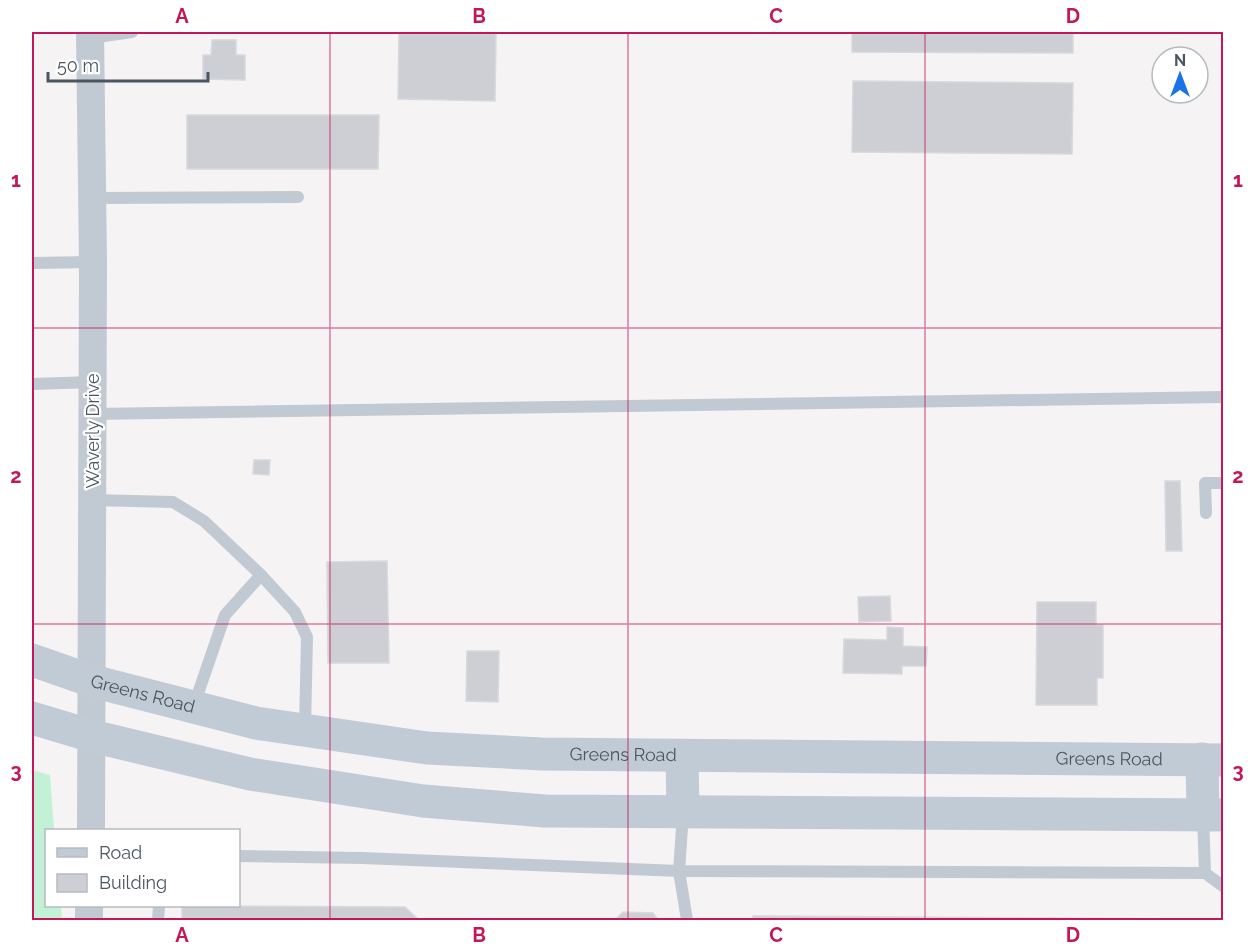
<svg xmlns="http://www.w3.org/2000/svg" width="1255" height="952" font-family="Raleway,sans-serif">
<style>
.green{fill:#c3f1d5}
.building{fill:#cdcfd5;stroke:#d7d9de;stroke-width:1.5}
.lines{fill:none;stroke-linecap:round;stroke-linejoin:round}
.service{stroke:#c1cad2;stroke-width:12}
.tertiary{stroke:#c1cad2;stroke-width:28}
.secondary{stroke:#c1cbd6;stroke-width:33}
.grid{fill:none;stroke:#c2185b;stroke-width:1.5;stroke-opacity:0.55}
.labels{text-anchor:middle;stroke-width:4.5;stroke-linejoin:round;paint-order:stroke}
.street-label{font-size:18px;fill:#4a5661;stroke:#fff}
.neatline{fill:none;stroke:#c2185b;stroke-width:2}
.grid-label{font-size:20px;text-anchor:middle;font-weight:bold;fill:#c2185b}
</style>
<rect width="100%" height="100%" fill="#f5f3f3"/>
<!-- green -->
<path class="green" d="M32,770l18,5 4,55h-8v76h15l1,14h-30z"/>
<!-- building -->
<g class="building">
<path d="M399,32h97l-1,69 -97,-2z"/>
<path d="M852,32h221v21l-221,-1z"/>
<path d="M212,40h24v15h9v25l-42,-1v-24h8z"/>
<path d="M853,81l220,2 -1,71 -220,-2z"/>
<path d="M187,115h192l-1,54h-191z"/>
<path d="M254,460h16l-1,15 -16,-1z"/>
<path d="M1165,481h15l2,70h-16z"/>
<path d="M387,561l2,102h-61l-1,-101z"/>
<path d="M890,596l1,25 -32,1 -1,-25z"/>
<path d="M1037,602h59v23h7v53h-6v27h-61z"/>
<path d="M887,627l16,1v18l24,1 -1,19h-24v8l-59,-1 1,-34 43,1z"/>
<path d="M467,651h32l-1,51 -32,-1z"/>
<path d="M184,906l221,1 14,13h-237v-13z"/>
<path d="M623,912l30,1 5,7h-43z"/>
<path d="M753,916l451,3v1h-451z"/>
</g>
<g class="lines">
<!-- service -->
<g class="service">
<path d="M90,38l42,-6"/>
<path d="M92,198l206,-1"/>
<path d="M32,263l61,-1"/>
<path d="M32,384l61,-2"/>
<path d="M93,414l1131,-17"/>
<path d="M92,500l81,2 31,19 57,54 34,37 12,25 -2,91"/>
<path d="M1206,513l-1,-30h19"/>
<path d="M194,705l31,-90 36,-40"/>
<path d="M683,813l-4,58 8,49"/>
<path d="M238,856l124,2 317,13 526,2 -2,-58"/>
<path d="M1205,873l19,14"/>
<path d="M158,920l1,-14"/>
</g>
<!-- tertiary -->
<g class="tertiary">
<path d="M90,32l3,230 -2,568"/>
<path d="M89,920v-14"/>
</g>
<!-- secondary -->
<g class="secondary">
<path id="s1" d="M32,660l60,21 164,42 171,25 115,6 682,6"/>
<path d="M32,718l60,18 158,38 173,27 122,10 679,4"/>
<path d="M682,756l1,56"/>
<path d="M1202,759l1,56"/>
</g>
</g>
<!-- grid -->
<path class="grid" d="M330,32v888M628,32v888M925,32v888M32,328h1192M32,624h1192"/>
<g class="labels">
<!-- street labels -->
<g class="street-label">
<text transform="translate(93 431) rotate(-90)" y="6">Waverly Drive</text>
<text dy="6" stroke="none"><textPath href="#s1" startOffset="116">Greens Road</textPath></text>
<text dy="6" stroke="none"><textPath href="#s1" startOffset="602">Greens Road</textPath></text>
<text dy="6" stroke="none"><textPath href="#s1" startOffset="1088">Greens Road</textPath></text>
</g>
</g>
<!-- border -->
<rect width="1255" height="952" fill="none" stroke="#ffffff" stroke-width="66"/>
<!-- legend -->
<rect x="45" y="829" width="195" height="78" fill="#ffffff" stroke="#b7bbc0" stroke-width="1.5"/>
<rect x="57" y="848" width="30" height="9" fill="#c1cbd6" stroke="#b7bbc0" stroke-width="1.5"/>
<text x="99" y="859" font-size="18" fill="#4a5661">Road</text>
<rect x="57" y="874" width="30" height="18" fill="#cdcfd5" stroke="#b7bbc0" stroke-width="1.5"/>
<text x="99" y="889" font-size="18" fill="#4a5661">Building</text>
<!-- north arrow -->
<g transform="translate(1180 75)"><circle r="28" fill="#ffffff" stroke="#b7bbc0" stroke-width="1.5"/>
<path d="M0-4.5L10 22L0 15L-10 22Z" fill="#1a73e8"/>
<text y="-9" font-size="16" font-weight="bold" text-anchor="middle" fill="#4a5661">N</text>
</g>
<!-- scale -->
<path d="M48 72v9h160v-9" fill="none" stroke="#4a5661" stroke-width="3"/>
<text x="57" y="72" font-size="18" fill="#4a5661" stroke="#ffffff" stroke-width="4.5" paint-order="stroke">50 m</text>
<rect x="33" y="33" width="1189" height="886" class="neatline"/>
<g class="grid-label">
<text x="182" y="23">A</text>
<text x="479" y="23">B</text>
<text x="776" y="23">C</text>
<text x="1073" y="23">D</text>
<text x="16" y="187">1</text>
<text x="1238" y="187">1</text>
<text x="16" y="483">2</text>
<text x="1238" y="483">2</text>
<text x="16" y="778">3</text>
<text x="1238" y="778">3</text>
<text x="182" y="942">A</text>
<text x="479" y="942">B</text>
<text x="776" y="942">C</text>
<text x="1073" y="942">D</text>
</g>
</svg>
